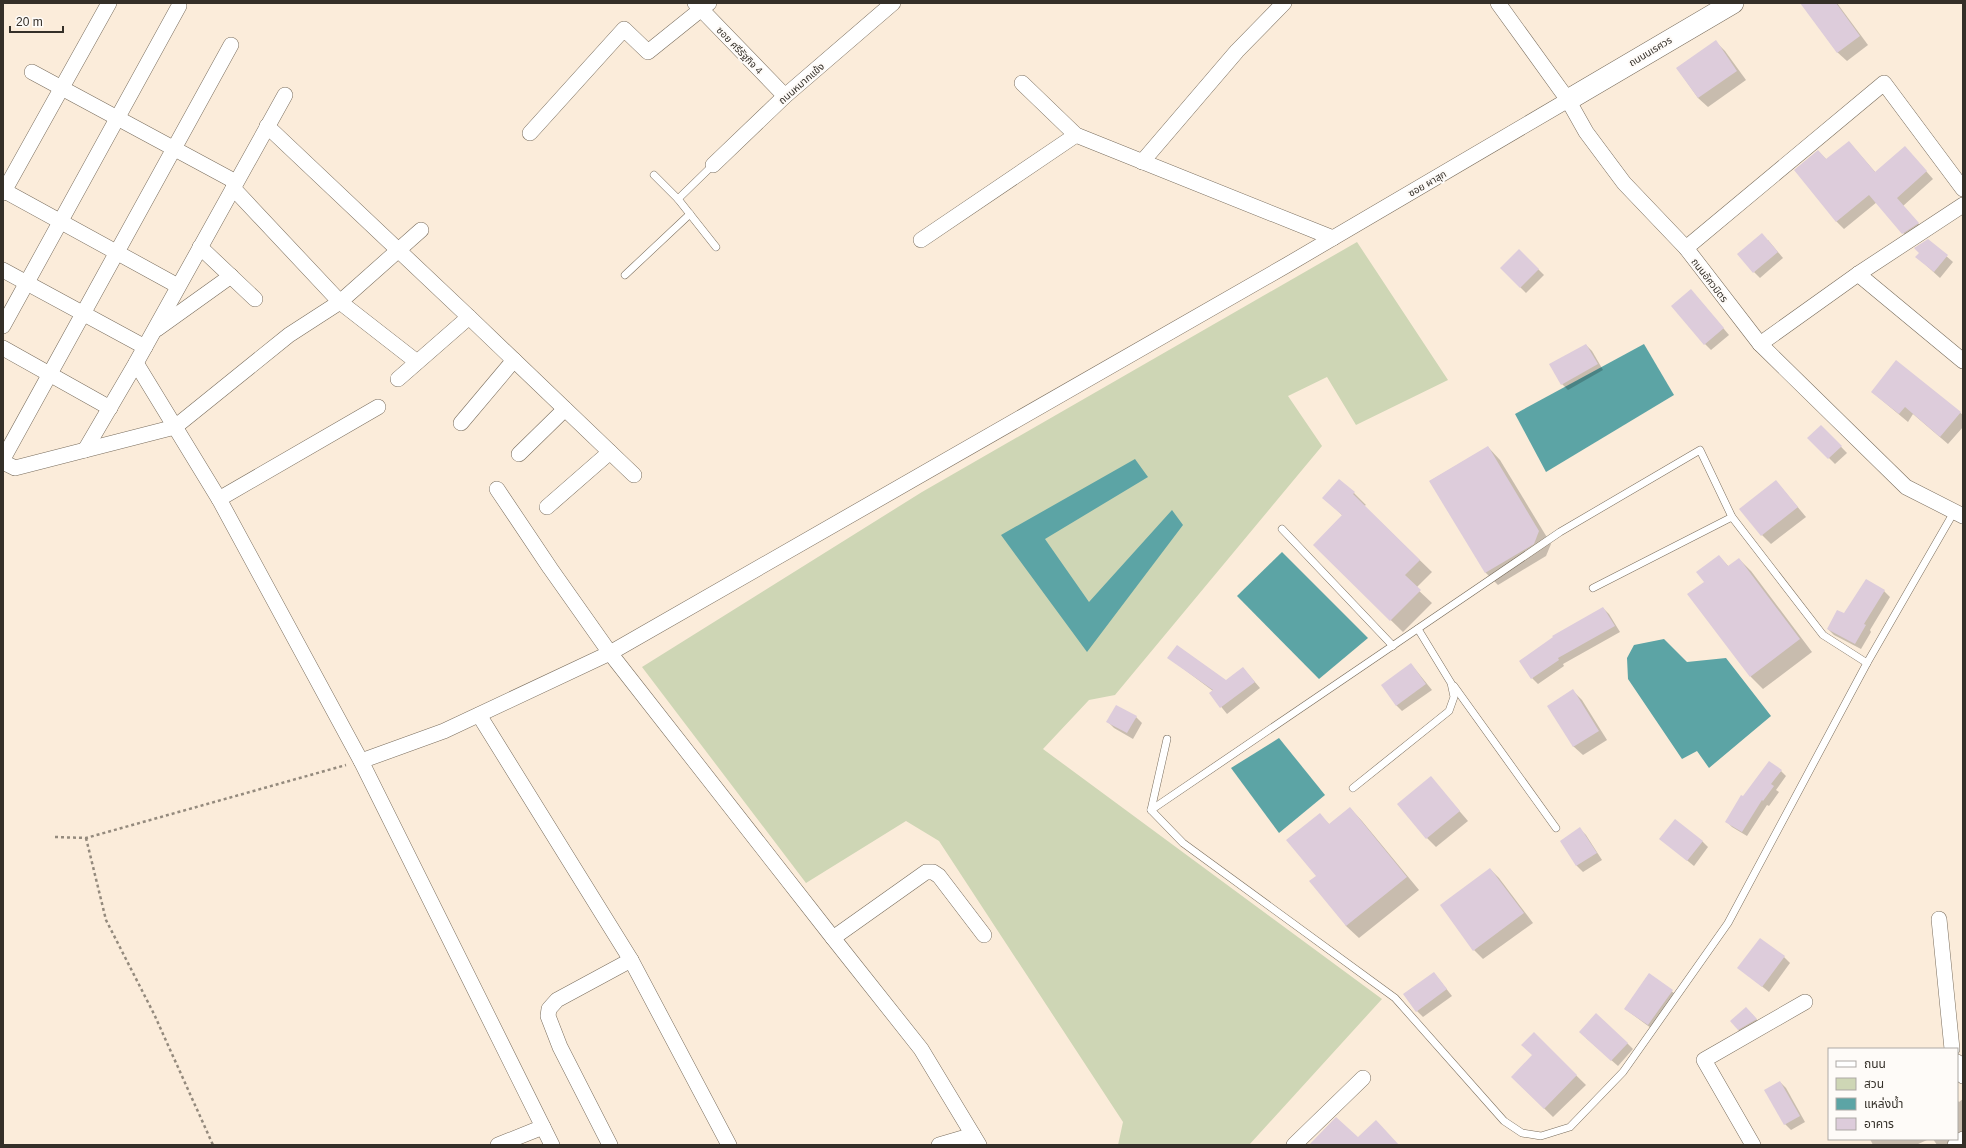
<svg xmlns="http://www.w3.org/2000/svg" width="1966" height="1148" font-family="Arial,'Noto Sans Thai',sans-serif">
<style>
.green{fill:#ced6b5}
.water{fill:#5ca4a5}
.shadow{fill:#0003}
.building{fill:#ddccdb}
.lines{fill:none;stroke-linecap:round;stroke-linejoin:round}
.lane-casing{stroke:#796d5d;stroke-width:8}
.street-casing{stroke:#796d5d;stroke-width:16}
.secondary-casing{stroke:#796d5d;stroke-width:22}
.path{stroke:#948a7d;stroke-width:2.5;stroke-dasharray:3 3;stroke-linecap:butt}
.lane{stroke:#fff;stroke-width:7}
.street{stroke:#fff;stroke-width:15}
.secondary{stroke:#fff;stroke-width:21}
.labels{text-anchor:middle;stroke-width:4;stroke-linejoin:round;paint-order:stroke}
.street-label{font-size:10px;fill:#342f28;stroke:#fefbf8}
</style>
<rect width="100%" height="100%" fill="#fbecda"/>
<!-- green -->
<path class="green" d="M1357,242l91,138 -92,45 -29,-48 -39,19 34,50 -207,249 -26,5 -46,49 339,250 -133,146h-131l5,-23 -184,-281 -33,-20 -100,62 -164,-216 280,-175z"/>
<!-- water -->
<g class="water">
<path d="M1644,344l30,51 -128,77 -31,-58z"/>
<path d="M1135,459l13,18 -103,62 44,63 83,-92 11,15 -96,127 -86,-117z"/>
<path d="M1282,552l86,86 -49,41 -82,-83z"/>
<path d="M1664,639l23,23 39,-4 45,58 -62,52 -12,-17 -15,8 -54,-80 -1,-21 7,-13z"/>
<path d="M1279,738l46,57 -46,38 -48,-65z"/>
</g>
<!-- shadow -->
<g class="shadow">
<path d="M1801,3h36l31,42 -21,16 -10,-9z"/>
<path d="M1716,42l9,9 21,29 -38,27 -10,-9 -21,-30z"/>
<path d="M1849,142l27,31 36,-18 21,24 -30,27 22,25 -15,10 -33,-39 -33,27 -7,-7 -42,-52 23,-19 9,9z"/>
<path d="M1768,240l15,18 -23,20 -6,-6z"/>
<path d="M1928,240l25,22 -13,16 -23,-21z"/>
<path d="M1519,250l25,25 -18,18 -25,-25z"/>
<path d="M1697,297l32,38 -18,15 -6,-6z"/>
<path d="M1586,345l6,6 11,19 -35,20 -6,-6z"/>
<path d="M1896,362l67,53v12l-15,17 -35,-30 -5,8 -36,-30z"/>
<path d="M1821,426l26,27 -12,11 -26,-26z"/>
<path d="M1488,447l12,13 51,84 -5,12 -48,29 -12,-12 -56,-92z"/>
<path d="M1776,481l30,36 -35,27 -9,-9z"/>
<path d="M1354,493l12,12 -2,1 68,66 -16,16 16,15 -29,29 -89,-87 29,-29 -19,-18z"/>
<path d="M1719,556l10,11 10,-8 12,12 61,81 -49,37 -12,-12z"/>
<path d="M1884,591l6,6 -20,33 1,2 -10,17 -27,-14 -6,-6 16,-14z"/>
<path d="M1603,608l6,6 11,18 -57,32 1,2 -26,18 -6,-6z"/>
<path d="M1169,658l57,23 17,-13 17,20 -33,26 -17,-21 3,-2z"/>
<path d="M1411,664l21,26 -30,21 -6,-6z"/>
<path d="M1573,691l9,9 25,40 -24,15 -10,-9z"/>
<path d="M1136,717l6,6 -9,16 -19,-11 -6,-6z"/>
<path d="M1781,771l5,5 -10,14 3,2 -10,14 -2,-1 -20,31 -15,-9 -6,-6 18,-23z"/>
<path d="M1431,778l37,43 -32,26 -9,-9z"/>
<path d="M1350,808l12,13 57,69 -60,48 -13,-12 -29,-50 2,-62 11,11z"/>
<path d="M1580,829l6,6 16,25 -19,12 -6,-6 -16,-25z"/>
<path d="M1661,839l41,2 6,6 -14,19z"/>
<path d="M1490,869l9,9 34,45 -50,36 -9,-9z"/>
<path d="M1784,957l6,6 -21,29 -30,-24z"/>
<path d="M1434,973l18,23 -29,21 -6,-6z"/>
<path d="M1649,974l30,23 -24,34 -30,-22z"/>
<path d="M1752,1014l10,12 -18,10 -6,-6z"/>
<path d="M1534,1034l52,51 -33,32 -41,-40 22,-21z"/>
<path d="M1586,1038l41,5 6,6 -15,17z"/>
<path d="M1780,1082l6,6 19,34 -14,8 -6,-6z"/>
<path d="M1963,1099v38l-14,8h-12l-4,-6h24v-39l2,2z"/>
<path d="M1870,1139h57v1l-11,5h-43z"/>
</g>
<!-- building -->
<g class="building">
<path d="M1800,3h36l24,33 -23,17z"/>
<path d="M1716,40l21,31 -39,27 -22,-30z"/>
<path d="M1849,141l26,31 30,-26 22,25 -30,27 22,25 -17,11 -33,-39 -33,27 -42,-52 24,-20 8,9z"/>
<path d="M1762,233l16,19 -25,21 -16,-19z"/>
<path d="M1928,239l20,16 -14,17 -19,-15 4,-4 -5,-5z"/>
<path d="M1519,249l20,20 -19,19 -20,-20z"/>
<path d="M1691,289l33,39 -20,17 -33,-39z"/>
<path d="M1586,344l12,20 -37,21 -12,-21z"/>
<path d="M1896,360l65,52 -21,25 -35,-30 -6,7 -28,-22z"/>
<path d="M1821,425l21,21 -14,13 -21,-21z"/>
<path d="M1488,446l51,85 -5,13 -49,29 -56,-92z"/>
<path d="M1339,479l16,13 -2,2 67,66 -15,15 16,15 -31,31 -77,-76 29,-30 -20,-17z"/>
<path d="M1776,480l22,27 -37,29 -22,-27z"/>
<path d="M1719,555l9,11 11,-8 61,81 -50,38 -63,-83 17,-12 -8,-10z"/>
<path d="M1866,579l19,11 -21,34 2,1 -11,19 -28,-15 10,-19 7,3z"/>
<path d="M1603,607l12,19 -57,32 1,2 -28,19 -12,-18 34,-24 -1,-1z"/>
<path d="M1177,645l49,35 17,-13 12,15 -35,26 -11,-15 4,-3 -46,-32z"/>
<path d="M1411,663l15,21 -30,22 -15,-21z"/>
<path d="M1573,689l26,42 -26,16 -26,-41z"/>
<path d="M1116,705l21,11 -10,17 -21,-11z"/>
<path d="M1769,761l13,9 -11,14 3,2 -11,15 -1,-1 -20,32 -17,-10 16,-27 2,1z"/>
<path d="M1431,776l29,35 -34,28 -29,-35z"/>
<path d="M1350,807l57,70 -61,49 -37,-45 7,-5 -30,-36 34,-27 9,11z"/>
<path d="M1675,819l28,22 -16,20 -28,-22z"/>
<path d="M1580,827l17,26 -21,13 -16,-25z"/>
<path d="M1490,868l34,45 -51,38 -33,-46z"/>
<path d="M1760,938l25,18 -23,31 -25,-19z"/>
<path d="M1434,972l13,17 -31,23 -13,-18z"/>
<path d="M1649,973l24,17 -25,35 -24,-16z"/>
<path d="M1746,1007l11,12 -19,11 -8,-9z"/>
<path d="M1596,1013l32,30 -17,18 -32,-29z"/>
<path d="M1534,1032l43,43 -33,34 -33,-32 21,-22 -11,-10z"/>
<path d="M1780,1081l20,35 -16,9 -20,-35z"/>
<path d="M1336,1117l22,20 18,-17 23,25h-90z"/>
</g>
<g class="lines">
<!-- lane casing -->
<g class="lane-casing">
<g id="lane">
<path d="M654,175l24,24 38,48"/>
<path d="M678,199l35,-34"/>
<path d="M625,275l65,-61"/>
<path d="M1282,529l111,117"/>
<path d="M1593,588l139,-71"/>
<path d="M1454,686l102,142"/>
<path d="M1167,739l-16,71 32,33 212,155 109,123 18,12 19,3 29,-9 53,-55 105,-149 139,-260 87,-151"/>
<path d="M1353,788l96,-77 5,-14 -3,-14 -33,-54"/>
<path d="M1151,810l409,-278 140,-82 32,67 91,118 44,28"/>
</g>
</g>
<!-- street casing -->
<g class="street-casing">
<g id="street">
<path d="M695,3l90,93"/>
<path d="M1498,3l70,97 18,32 38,51 62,65 74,96 146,143 57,29"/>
<path d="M32,72l204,110"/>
<path d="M1022,83l54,52 257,103"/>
<path d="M267,126l202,191 -71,62"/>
<path d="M530,133l94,-104 24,23 61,-49"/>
<path d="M1142,162l95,-111 47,-48"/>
<path d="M713,165l72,-69 108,-93"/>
<path d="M233,188l107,114 77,60"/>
<path d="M3,190l175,96"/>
<path d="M3,193l106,-190"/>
<path d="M921,240l155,-105"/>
<path d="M200,247l55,52"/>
<path d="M1686,248l198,-165 79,106"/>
<path d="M3,270l142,77"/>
<path d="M1858,274l105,87"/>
<path d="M469,317l165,158"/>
<path d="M3,326l176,-320"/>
<path d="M157,329l74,-53"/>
<path d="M1760,344l98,-70 105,-69"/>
<path d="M3,348l107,60"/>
<path d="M136,363l83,136"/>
<path d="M378,407l-159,92 142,262 191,384"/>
<path d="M461,423l53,-63"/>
<path d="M85,450l51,-87 149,-268"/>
<path d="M519,454l46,-45"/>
<path d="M3,459l228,-414"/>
<path d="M3,462l12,6 160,-41 114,-92 51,-33 81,-72"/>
<path d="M497,489l53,79 60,85 223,285 88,111 58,96"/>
<path d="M547,507l63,-55"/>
<path d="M479,715l152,245 98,185"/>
<path d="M361,761l83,-30 166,-78 677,-388 281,-165"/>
<path d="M1939,919l13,130"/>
<path d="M833,938l93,-66h7l6,4 45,59"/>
<path d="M1957,1062l6,14"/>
<path d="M498,1145l45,-18"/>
<path d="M610,1145l-50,-98 -12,-31 1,-7 8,-9 74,-40"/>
<path d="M939,1145l34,-10"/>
<path d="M1294,1145l69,-67"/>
<path d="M1753,1145l-49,-85 101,-58"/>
<path d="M1955,1145l8,-6"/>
</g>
</g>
<!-- secondary casing -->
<g class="secondary-casing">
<path id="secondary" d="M1568,100l165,-97"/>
</g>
<!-- path -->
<g class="path">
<path d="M55,837l31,1 260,-73"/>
<path d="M86,838l20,82 48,94 59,131"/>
</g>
<!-- lane -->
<use href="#lane" class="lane"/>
<!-- street -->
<use href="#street" class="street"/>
<!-- secondary -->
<use href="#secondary" class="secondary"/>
</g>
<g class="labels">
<!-- street labels -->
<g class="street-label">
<text transform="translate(740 50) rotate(46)" y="4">ซอย ศรีรัฐกิจ 4</text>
<text transform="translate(1650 51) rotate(-31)" y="4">ถนนนเรศวร</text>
<text transform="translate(801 83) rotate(-41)" y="4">ถนนหมากแข้ง</text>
<text transform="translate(1427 183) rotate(-30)" y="4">ซอย ผาสุก</text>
<text transform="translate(1710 280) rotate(52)" y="4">ถนนอัศวมิตร</text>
</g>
</g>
<!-- border -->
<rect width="1966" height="1148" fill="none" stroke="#342f28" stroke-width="8"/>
<!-- legend -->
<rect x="1828" y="1048" width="130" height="92" fill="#fefbf8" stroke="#ada9a5"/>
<rect x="1836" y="1061" width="20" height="6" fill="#ffffff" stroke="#ada9a5"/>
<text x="1864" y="1068" font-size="12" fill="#342f28">ถนน</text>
<rect x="1836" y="1078" width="20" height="12" fill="#ced6b5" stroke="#ada9a5"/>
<text x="1864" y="1088" font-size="12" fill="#342f28">สวน</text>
<rect x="1836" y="1098" width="20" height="12" fill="#5ca4a5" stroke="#ada9a5"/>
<text x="1864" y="1108" font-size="12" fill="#342f28">แหล่งน้ำ</text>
<rect x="1836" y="1118" width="20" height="12" fill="#ddccdb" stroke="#ada9a5"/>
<text x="1864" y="1128" font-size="12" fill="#342f28">อาคาร</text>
<!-- scale -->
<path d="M10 26v6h53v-6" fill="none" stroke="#342f28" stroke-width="2"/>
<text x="16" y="26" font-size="12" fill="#342f28" stroke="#fefbf8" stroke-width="3" paint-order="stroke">20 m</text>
</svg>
